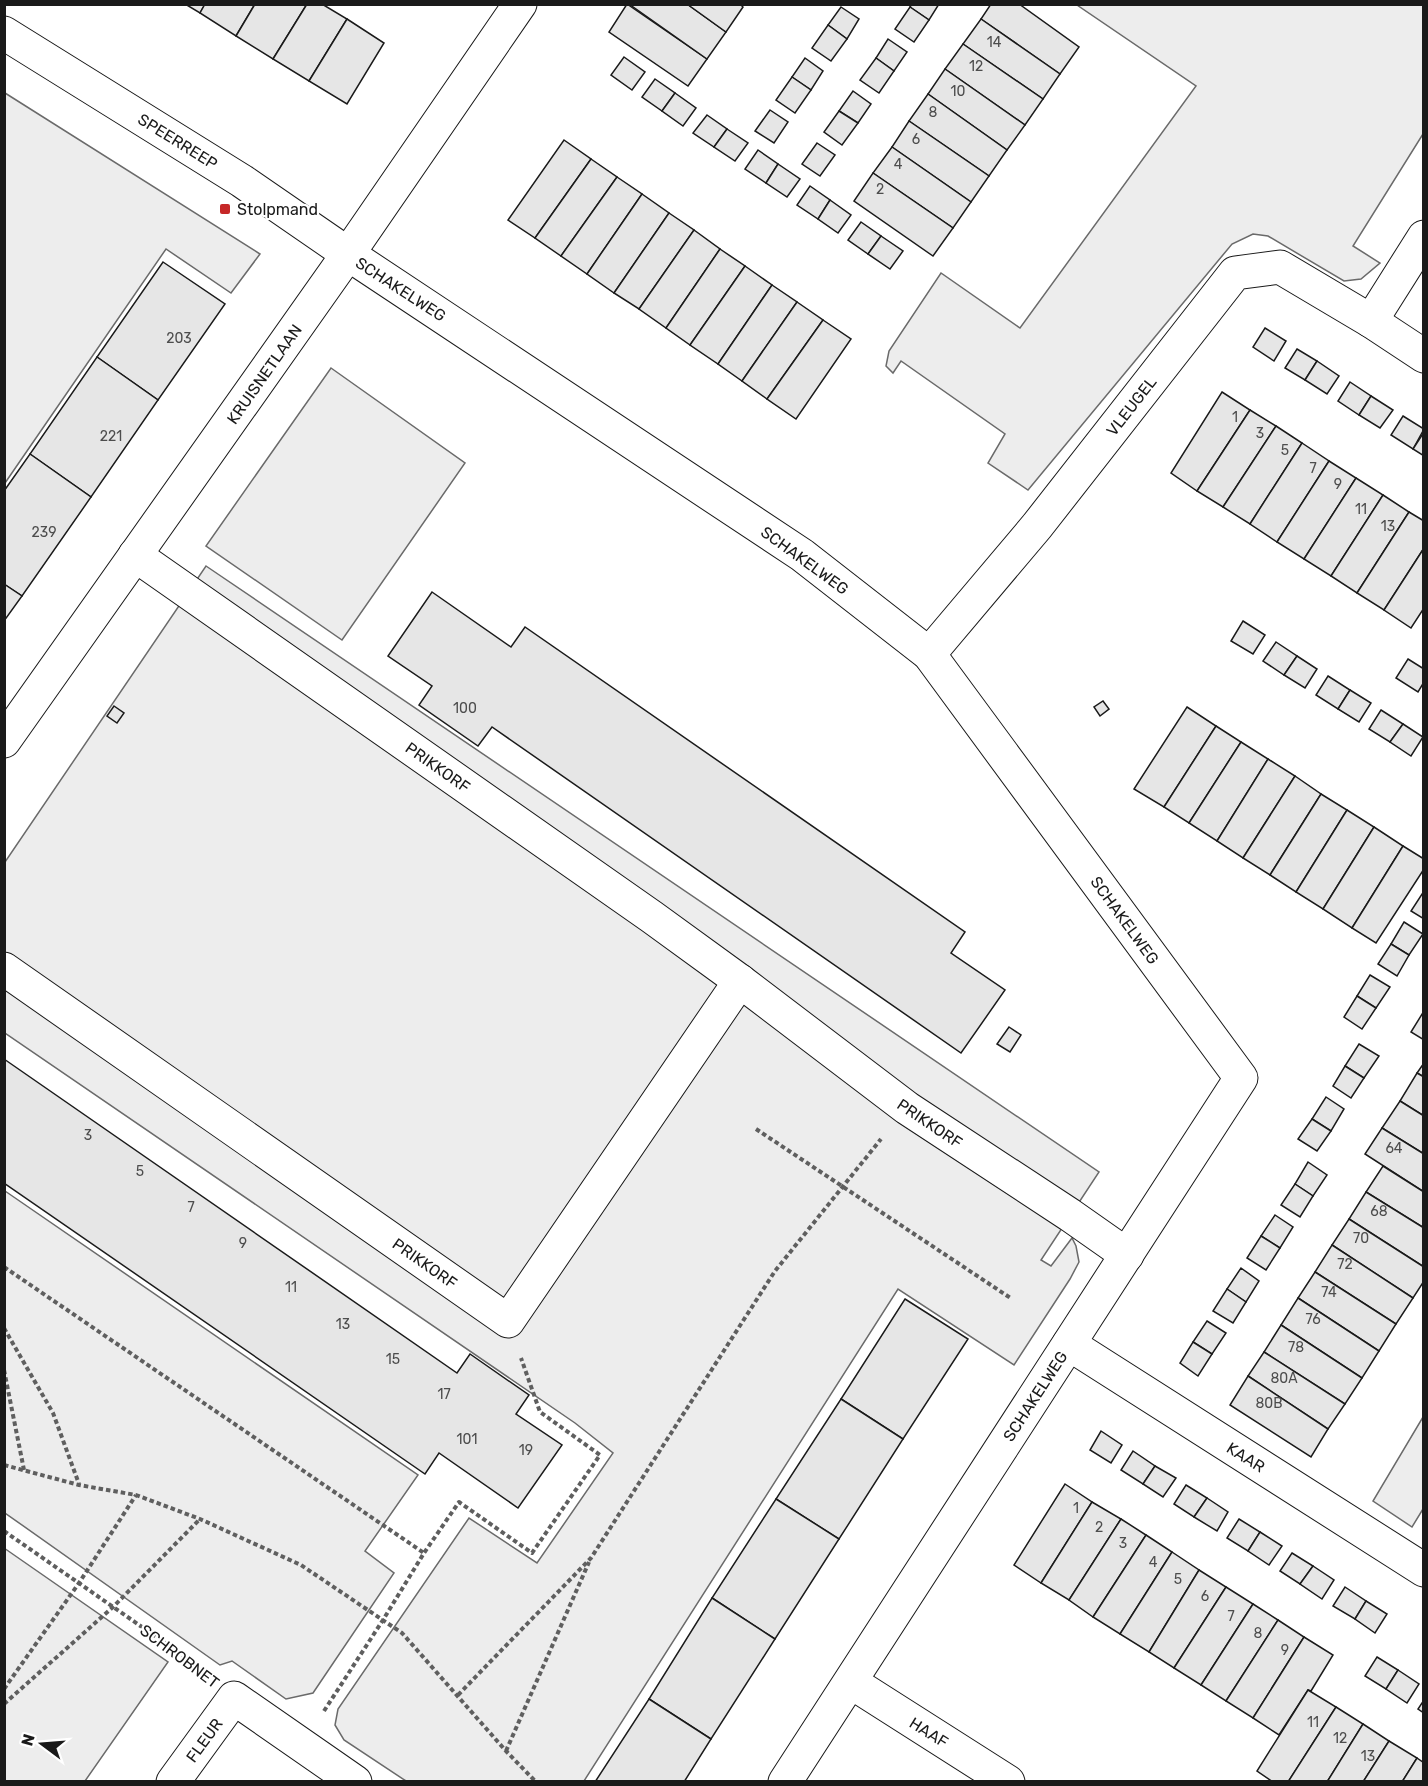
<svg xmlns="http://www.w3.org/2000/svg" width="1428" height="1786" font-family="Rubik,sans-serif">
<style>
.built{fill:#ededed;stroke:#6a6a6a;stroke-width:1.5}
.building{fill:#e6e6e6;stroke:#1a1a1a;stroke-width:1.5}
.lines{fill:none;stroke-linecap:round;stroke-linejoin:round}
.minor-casing{stroke:#1a1a1a;stroke-width:35}
.path{stroke:#5f5f5f;stroke-width:4;stroke-dasharray:4.5 3;stroke-linecap:butt}
.minor{stroke:#fff;stroke-width:33}
.poi-dot{fill:#c62828;stroke:#fff;stroke-width:2}
.labels{text-anchor:middle;stroke-width:4.5;stroke-linejoin:round;paint-order:stroke}
.number-label{font-size:14px;fill:#4d4d4d}
.street-label{font-size:16px;fill:#1a1a1a;stroke:#fff}
.poi-label{font-size:16px;fill:#1a1a1a;stroke:#fff;text-anchor:start}
</style>
<rect width="100%" height="100%" fill="#fff"/>
<!-- built -->
<g class="built">
<path d="M1077,5h346v129l-70,112 27,17 -19,16 -17,2 -76,-45 -15,-2 -21,10 -204,246 -40,-27 17,-29 -104,-73 -8,12 -7,-7 3,-15 52,-78 79,55 176,-242z"/>
<path d="M5,93l255,161 -29,39 -65,-44 -161,234z"/>
<path d="M331,368l134,95 -123,177 -136,-94z"/>
<path d="M206,566l893,606 -58,88 10,6 21,-28 4,8 3,16 -9,17 -56,86 -116,-76 -314,492h-178l-62,-41 -9,-15 3,-16 131,-191 68,45 76,-110 -38,-30 -570,-390v-171z"/>
<path d="M5,1191l413,284 -53,76 29,22 -81,120 -27,6 -54,-38 -12,4 -215,-152z"/>
<path d="M1423,1417v92l-11,18 -39,-26z"/>
<path d="M4,1548l164,114 -83,119h-80z"/>
</g>
<!-- building -->
<g class="building">
<path d="M185,4h20l-5,9z"/>
<path d="M205,4h50l-19,32 -36,-23z"/>
<path d="M255,4h52l-34,55 -37,-23z"/>
<path d="M307,4h15l25,15 -38,62 -36,-22z"/>
<path d="M627,4l80,55 -19,27 -79,-54z"/>
<path d="M629,4h58l39,28 -19,27z"/>
<path d="M687,4h53l3,3 -17,25z"/>
<path d="M912,4h27l-10,16 -19,-13z"/>
<path d="M991,4h28l60,43 -19,27 -79,-55z"/>
<path d="M841,7l18,12 -12,20 -19,-14z"/>
<path d="M910,7l19,13 -15,22 -19,-13z"/>
<path d="M347,19l37,24 -37,61 -38,-23z"/>
<path d="M981,19l79,55 -17,25 -80,-55z"/>
<path d="M828,25l19,14 -16,22 -19,-13z"/>
<path d="M888,39l19,13 -13,19 -18,-13z"/>
<path d="M963,44l80,55 -18,26 -80,-56z"/>
<path d="M624,57l21,15 -13,18 -21,-15z"/>
<path d="M805,58l18,13 -12,19 -19,-13z"/>
<path d="M876,58l18,13 -15,22 -19,-13z"/>
<path d="M945,69l80,56 -18,25 -79,-56z"/>
<path d="M792,77l19,13 -16,23 -19,-13z"/>
<path d="M655,79l20,14 -13,18 -20,-14z"/>
<path d="M853,91l18,13 -13,19 -19,-12z"/>
<path d="M675,93l21,15 -13,18 -21,-15z"/>
<path d="M928,94l79,56 -18,26 -80,-55z"/>
<path d="M770,110l18,12 -14,21 -19,-12z"/>
<path d="M839,111l19,12 -16,22 -18,-13z"/>
<path d="M707,115l20,14 -13,18 -21,-14z"/>
<path d="M909,121l80,55 -18,26 -79,-55z"/>
<path d="M727,129l21,14 -13,18 -21,-14z"/>
<path d="M564,140l27,19 -56,79 -27,-18z"/>
<path d="M817,143l18,12 -15,21 -18,-12z"/>
<path d="M892,147l79,55 -18,26 -80,-55z"/>
<path d="M758,150l20,14 -12,19 -21,-14z"/>
<path d="M591,159l26,18 -56,79 -26,-18z"/>
<path d="M778,164l22,15 -13,18 -21,-14z"/>
<path d="M873,173l80,55 -20,28 -79,-55z"/>
<path d="M617,177l25,17 -55,80 -26,-18z"/>
<path d="M810,186l20,14 -12,19 -21,-14z"/>
<path d="M642,194l27,19 -55,80 -27,-19z"/>
<path d="M830,200l21,15 -13,18 -20,-14z"/>
<path d="M669,213l25,17 -55,79 -25,-16z"/>
<path d="M861,222l20,14 -13,18 -20,-14z"/>
<path d="M694,230l26,19 -54,79 -27,-19z"/>
<path d="M881,236l22,15 -13,18 -22,-15z"/>
<path d="M720,249l25,17 -55,79 -24,-17z"/>
<path d="M163,262l62,42 -67,96 -61,-43z"/>
<path d="M745,266l27,19 -54,79 -28,-19z"/>
<path d="M772,285l25,17 -55,79 -24,-17z"/>
<path d="M797,302l26,18 -56,79 -25,-18z"/>
<path d="M823,320l28,19 -55,80 -29,-20z"/>
<path d="M1265,328l21,13 -12,20 -21,-14z"/>
<path d="M1297,349l20,12 -12,19 -20,-12z"/>
<path d="M97,357l61,43 -67,97 -61,-43z"/>
<path d="M1317,361l22,15 -12,18 -22,-14z"/>
<path d="M1350,382l21,14 -12,19 -21,-14z"/>
<path d="M1222,392l28,18 -53,81 -26,-18z"/>
<path d="M1371,396l22,14 -13,18 -21,-13z"/>
<path d="M1250,410l26,16 -53,81 -26,-16z"/>
<path d="M1403,416l21,13 -11,20 -22,-14z"/>
<path d="M1276,426l26,17 -52,81 -27,-17z"/>
<path d="M1424,432v24l-11,-7z"/>
<path d="M1302,443l27,18 -52,81 -27,-18z"/>
<path d="M30,454l61,43 -69,99 -18,-12v-93z"/>
<path d="M1329,461l27,17 -52,81 -27,-17z"/>
<path d="M1356,478l27,17 -52,81 -27,-17z"/>
<path d="M1383,495l26,17 -52,81 -26,-17z"/>
<path d="M1409,512l15,9v27l-40,62 -27,-17z"/>
<path d="M1424,548v60l-13,20 -27,-18z"/>
<path d="M4,584l18,12 -18,25z"/>
<path d="M432,592l79,55 14,-20 440,305 -14,21 54,37 -44,63 -469,-326 -14,19 -59,-41 13,-19 -44,-30z"/>
<path d="M1243,621l22,14 -12,19 -22,-13z"/>
<path d="M1276,642l21,14 -13,19 -21,-14z"/>
<path d="M1297,656l20,13 -12,19 -21,-13z"/>
<path d="M1408,659l16,10v13l-6,10 -22,-14z"/>
<path d="M1328,676l22,14 -12,19 -22,-14z"/>
<path d="M1350,690l21,13 -12,19 -21,-13z"/>
<path d="M1103,701l6,8 -9,7 -6,-9z"/>
<path d="M114,706l10,7 -7,10 -10,-7z"/>
<path d="M1187,707l29,19 -52,81 -30,-18z"/>
<path d="M1381,710l22,14 -13,18 -21,-13z"/>
<path d="M1403,724l20,13 -12,19 -21,-14z"/>
<path d="M1216,726l25,16 -52,81 -25,-16z"/>
<path d="M1241,742l27,17 -51,82 -28,-18z"/>
<path d="M1268,759l27,17 -52,82 -26,-17z"/>
<path d="M1295,776l26,18 -51,81 -27,-17z"/>
<path d="M1321,794l26,16 -51,82 -26,-17z"/>
<path d="M1347,810l27,17 -51,82 -27,-17z"/>
<path d="M1374,827l29,19 -51,82 -29,-19z"/>
<path d="M1403,846l21,13v10l-48,74 -24,-15z"/>
<path d="M1424,891v28l-13,-8z"/>
<path d="M1404,922l19,12 -14,21 -18,-11z"/>
<path d="M1391,944l18,11 -12,21 -19,-12z"/>
<path d="M1370,975l20,12 -14,21 -19,-12z"/>
<path d="M1357,996l19,12 -14,21 -18,-12z"/>
<path d="M1424,1011v29l-13,-8z"/>
<path d="M1009,1027l12,8 -11,17 -13,-8z"/>
<path d="M1359,1044l20,12 -15,22 -19,-12z"/>
<path d="M4,1059l453,314 13,-19 59,41 -13,19 46,31 -44,63 -79,-55 -14,21 -421,-291z"/>
<path d="M1424,1063v14l-7,-4z"/>
<path d="M1345,1066l19,12 -13,20 -18,-12z"/>
<path d="M1417,1073l7,4v39l-24,-15z"/>
<path d="M1326,1097l18,12 -13,22 -19,-12z"/>
<path d="M1400,1101l24,15v38l-42,-26z"/>
<path d="M1312,1119l19,12 -14,20 -19,-12z"/>
<path d="M1382,1128l42,26v38l-59,-38z"/>
<path d="M1308,1162l19,13 -14,21 -18,-12z"/>
<path d="M1383,1166l41,26v36l-58,-36z"/>
<path d="M1295,1184l18,12 -13,21 -19,-12z"/>
<path d="M1366,1192l58,36v39l-75,-48z"/>
<path d="M1275,1215l18,12 -13,21 -19,-12z"/>
<path d="M1349,1219l75,48v14l-11,17 -81,-53z"/>
<path d="M1261,1236l19,12 -14,22 -19,-12z"/>
<path d="M1332,1245l81,53 -17,26 -81,-52z"/>
<path d="M1241,1268l18,13 -13,21 -19,-13z"/>
<path d="M1315,1272l81,52 -17,27 -81,-53z"/>
<path d="M1227,1289l19,13 -13,21 -20,-12z"/>
<path d="M1298,1298l81,53 -17,27 -81,-53z"/>
<path d="M905,1299l63,40 -65,100 -62,-40z"/>
<path d="M1207,1321l19,12 -14,21 -19,-12z"/>
<path d="M1281,1325l81,53 -17,26 -81,-52z"/>
<path d="M1193,1342l19,12 -14,22 -18,-13z"/>
<path d="M1264,1352l81,52 -17,25 -80,-53z"/>
<path d="M1248,1376l80,53 -17,28 -81,-52z"/>
<path d="M841,1399l62,40 -64,100 -63,-40z"/>
<path d="M1101,1431l21,14 -11,18 -21,-13z"/>
<path d="M1133,1451l22,15 -12,18 -22,-14z"/>
<path d="M1155,1466l21,12 -13,19 -20,-13z"/>
<path d="M1065,1484l27,18 -51,81 -27,-18z"/>
<path d="M1186,1485l21,13 -13,19 -20,-13z"/>
<path d="M1207,1498l21,14 -11,19 -23,-14z"/>
<path d="M776,1499l63,40 -64,100 -63,-41z"/>
<path d="M1092,1502l29,17 -52,81 -28,-17z"/>
<path d="M1121,1519l25,16 -53,82 -24,-17z"/>
<path d="M1239,1519l21,13 -12,19 -21,-13z"/>
<path d="M1260,1532l22,14 -13,19 -21,-14z"/>
<path d="M1146,1535l26,17 -52,82 -27,-17z"/>
<path d="M1172,1552l27,18 -50,82 -29,-18z"/>
<path d="M1292,1553l21,13 -13,18 -20,-13z"/>
<path d="M1313,1566l21,14 -12,19 -22,-15z"/>
<path d="M1199,1570l27,17 -52,81 -25,-16z"/>
<path d="M1226,1587l27,17 -52,81 -27,-17z"/>
<path d="M1345,1587l21,14 -11,18 -22,-13z"/>
<path d="M712,1598l63,41 -64,100 -62,-40z"/>
<path d="M1366,1601l21,13 -12,19 -20,-14z"/>
<path d="M1253,1604l25,16 -52,81 -25,-16z"/>
<path d="M1278,1620l26,17 -51,81 -27,-17z"/>
<path d="M1304,1637l29,18 -22,36 -3,-1 -29,45 -26,-17z"/>
<path d="M1377,1657l21,13 -12,19 -21,-13z"/>
<path d="M1398,1670l21,14 -12,19 -21,-14z"/>
<path d="M1308,1690l28,17 -48,75h-15l-16,-11z"/>
<path d="M649,1699l62,40 -27,43h-89z"/>
<path d="M1424,1700v13l-6,-4z"/>
<path d="M1336,1707l27,17 -36,58h-39z"/>
<path d="M1363,1724l26,17 -26,41h-36z"/>
<path d="M1389,1741l28,17 -15,24h-39z"/>
<path d="M1417,1758l7,5v19h-22z"/>
</g>
<g class="lines">
<!-- minor casing -->
<g class="minor-casing">
<g id="minor">
<path d="M4,33l238,148 106,73 454,301 127,99 312,424 -456,704"/>
<path d="M1371,321l53,-84"/>
<path d="M135,555l517,362 88,64 167,127 163,107 57,40"/>
<path d="M929,654l108,-128 198,-253 45,-6 91,54 53,35"/>
<path d="M4,741l344,-487 172,-250"/>
<path d="M4,969l504,352 232,-340"/>
<path d="M1069,1344l355,226"/>
<path d="M851,1682l157,100"/>
<path d="M173,1782l61,-84 121,84"/>
</g>
</g>
<!-- path -->
<g class="path">
<path d="M756,1129l256,170"/>
<path d="M4,1267l420,286"/>
<path d="M4,1328l49,85 26,71"/>
<path d="M4,1370l20,100"/>
<path d="M4,1465l75,20 57,10 64,24 101,46 101,68 104,118 30,31"/>
<path d="M4,1531l171,119 28,23"/>
<path d="M4,1689l75,-106 57,-88"/>
<path d="M458,1695l133,-137 184,-287 106,-132"/>
<path d="M4,1704l109,-97 87,-88"/>
<path d="M324,1711l59,-91 41,-67 35,-51 73,51 68,-98 -60,-43 -19,-54"/>
<path d="M506,1751l83,-189"/>
</g>
<!-- minor -->
<use href="#minor" class="minor"/>
</g>
<!-- markers -->
<rect class="poi-dot" x="219" y="203" width="12" height="12" rx="3"/>
<g class="labels">
<!-- number labels -->
<g class="number-label">
<text x="994" y="47">14</text>
<text x="976" y="71">12</text>
<text x="958" y="96">10</text>
<text x="933" y="117">8</text>
<text x="916" y="144">6</text>
<text x="898" y="169">4</text>
<text x="880" y="194">2</text>
<text x="179" y="343">203</text>
<text x="1235" y="422">1</text>
<text x="1260" y="438">3</text>
<text x="111" y="441">221</text>
<text x="1285" y="455">5</text>
<text x="1313" y="473">7</text>
<text x="1338" y="489">9</text>
<text x="1361" y="514">11</text>
<text x="1388" y="531">13</text>
<text x="44" y="537">239</text>
<text x="465" y="713">100</text>
<text x="88" y="1140">3</text>
<text x="1394" y="1153">64</text>
<text x="140" y="1176">5</text>
<text x="191" y="1212">7</text>
<text x="1379" y="1216">68</text>
<text x="1361" y="1243">70</text>
<text x="243" y="1248">9</text>
<text x="1345" y="1269">72</text>
<text x="291" y="1292">11</text>
<text x="1329" y="1297">74</text>
<text x="1313" y="1324">76</text>
<text x="343" y="1329">13</text>
<text x="1296" y="1352">78</text>
<text x="393" y="1364">15</text>
<text x="1284" y="1383">80A</text>
<text x="444" y="1399">17</text>
<text x="1269" y="1408">80B</text>
<text x="467" y="1444">101</text>
<text x="526" y="1455">19</text>
<text x="1076" y="1513">1</text>
<text x="1099" y="1532">2</text>
<text x="1123" y="1548">3</text>
<text x="1153" y="1567">4</text>
<text x="1178" y="1584">5</text>
<text x="1205" y="1601">6</text>
<text x="1231" y="1621">7</text>
<text x="1258" y="1638">8</text>
<text x="1285" y="1655">9</text>
<text x="1313" y="1727">11</text>
<text x="1340" y="1743">12</text>
<text x="1368" y="1761">13</text>
</g>
<!-- street labels -->
<g class="street-label">
<text transform="translate(178 141) rotate(32)" y="6">SPEERREEP</text>
<text transform="translate(401 289) rotate(33)" y="6">SCHAKELWEG</text>
<text transform="translate(264 374) rotate(-55)" y="6">KRUISNETLAAN</text>
<text transform="translate(1131 406) rotate(-52)" y="6">VLEUGEL</text>
<text transform="translate(805 560) rotate(36)" y="6">SCHAKELWEG</text>
<text transform="translate(438 767) rotate(35)" y="6">PRIKKORF</text>
<text transform="translate(1125 920) rotate(54)" y="6">SCHAKELWEG</text>
<text transform="translate(930 1123) rotate(34)" y="6">PRIKKORF</text>
<text transform="translate(425 1263) rotate(35)" y="6">PRIKKORF</text>
<text transform="translate(1035 1396) rotate(-57)" y="6">SCHAKELWEG</text>
<text transform="translate(1246 1457) rotate(32)" y="6">KAAR</text>
<text transform="translate(180 1656) rotate(37)" y="6">SCHROBNET</text>
<text transform="translate(929 1732) rotate(32)" y="6">HAAF</text>
<text transform="translate(204 1740) rotate(-54)" y="6">FLEUR</text>
</g>
<!-- poi labels -->
<g class="poi-label">
<text x="237" y="215">Stolpmand</text>
</g>
</g>
<!-- border -->
<rect width="1428" height="1786" fill="none" stroke="#1a1a1a" stroke-width="12"/>
<!-- north arrow -->
<g transform="translate(42 1744) rotate(286)" stroke="#ffffff" stroke-width="4.5" paint-order="stroke">
<path d="M0-4.5L10 22L0 15L-10 22Z" fill="#1a1a1a"/>
<text y="-9" font-size="16" font-weight="bold" text-anchor="middle" fill="#1a1a1a">N</text>
</g>
</svg>
